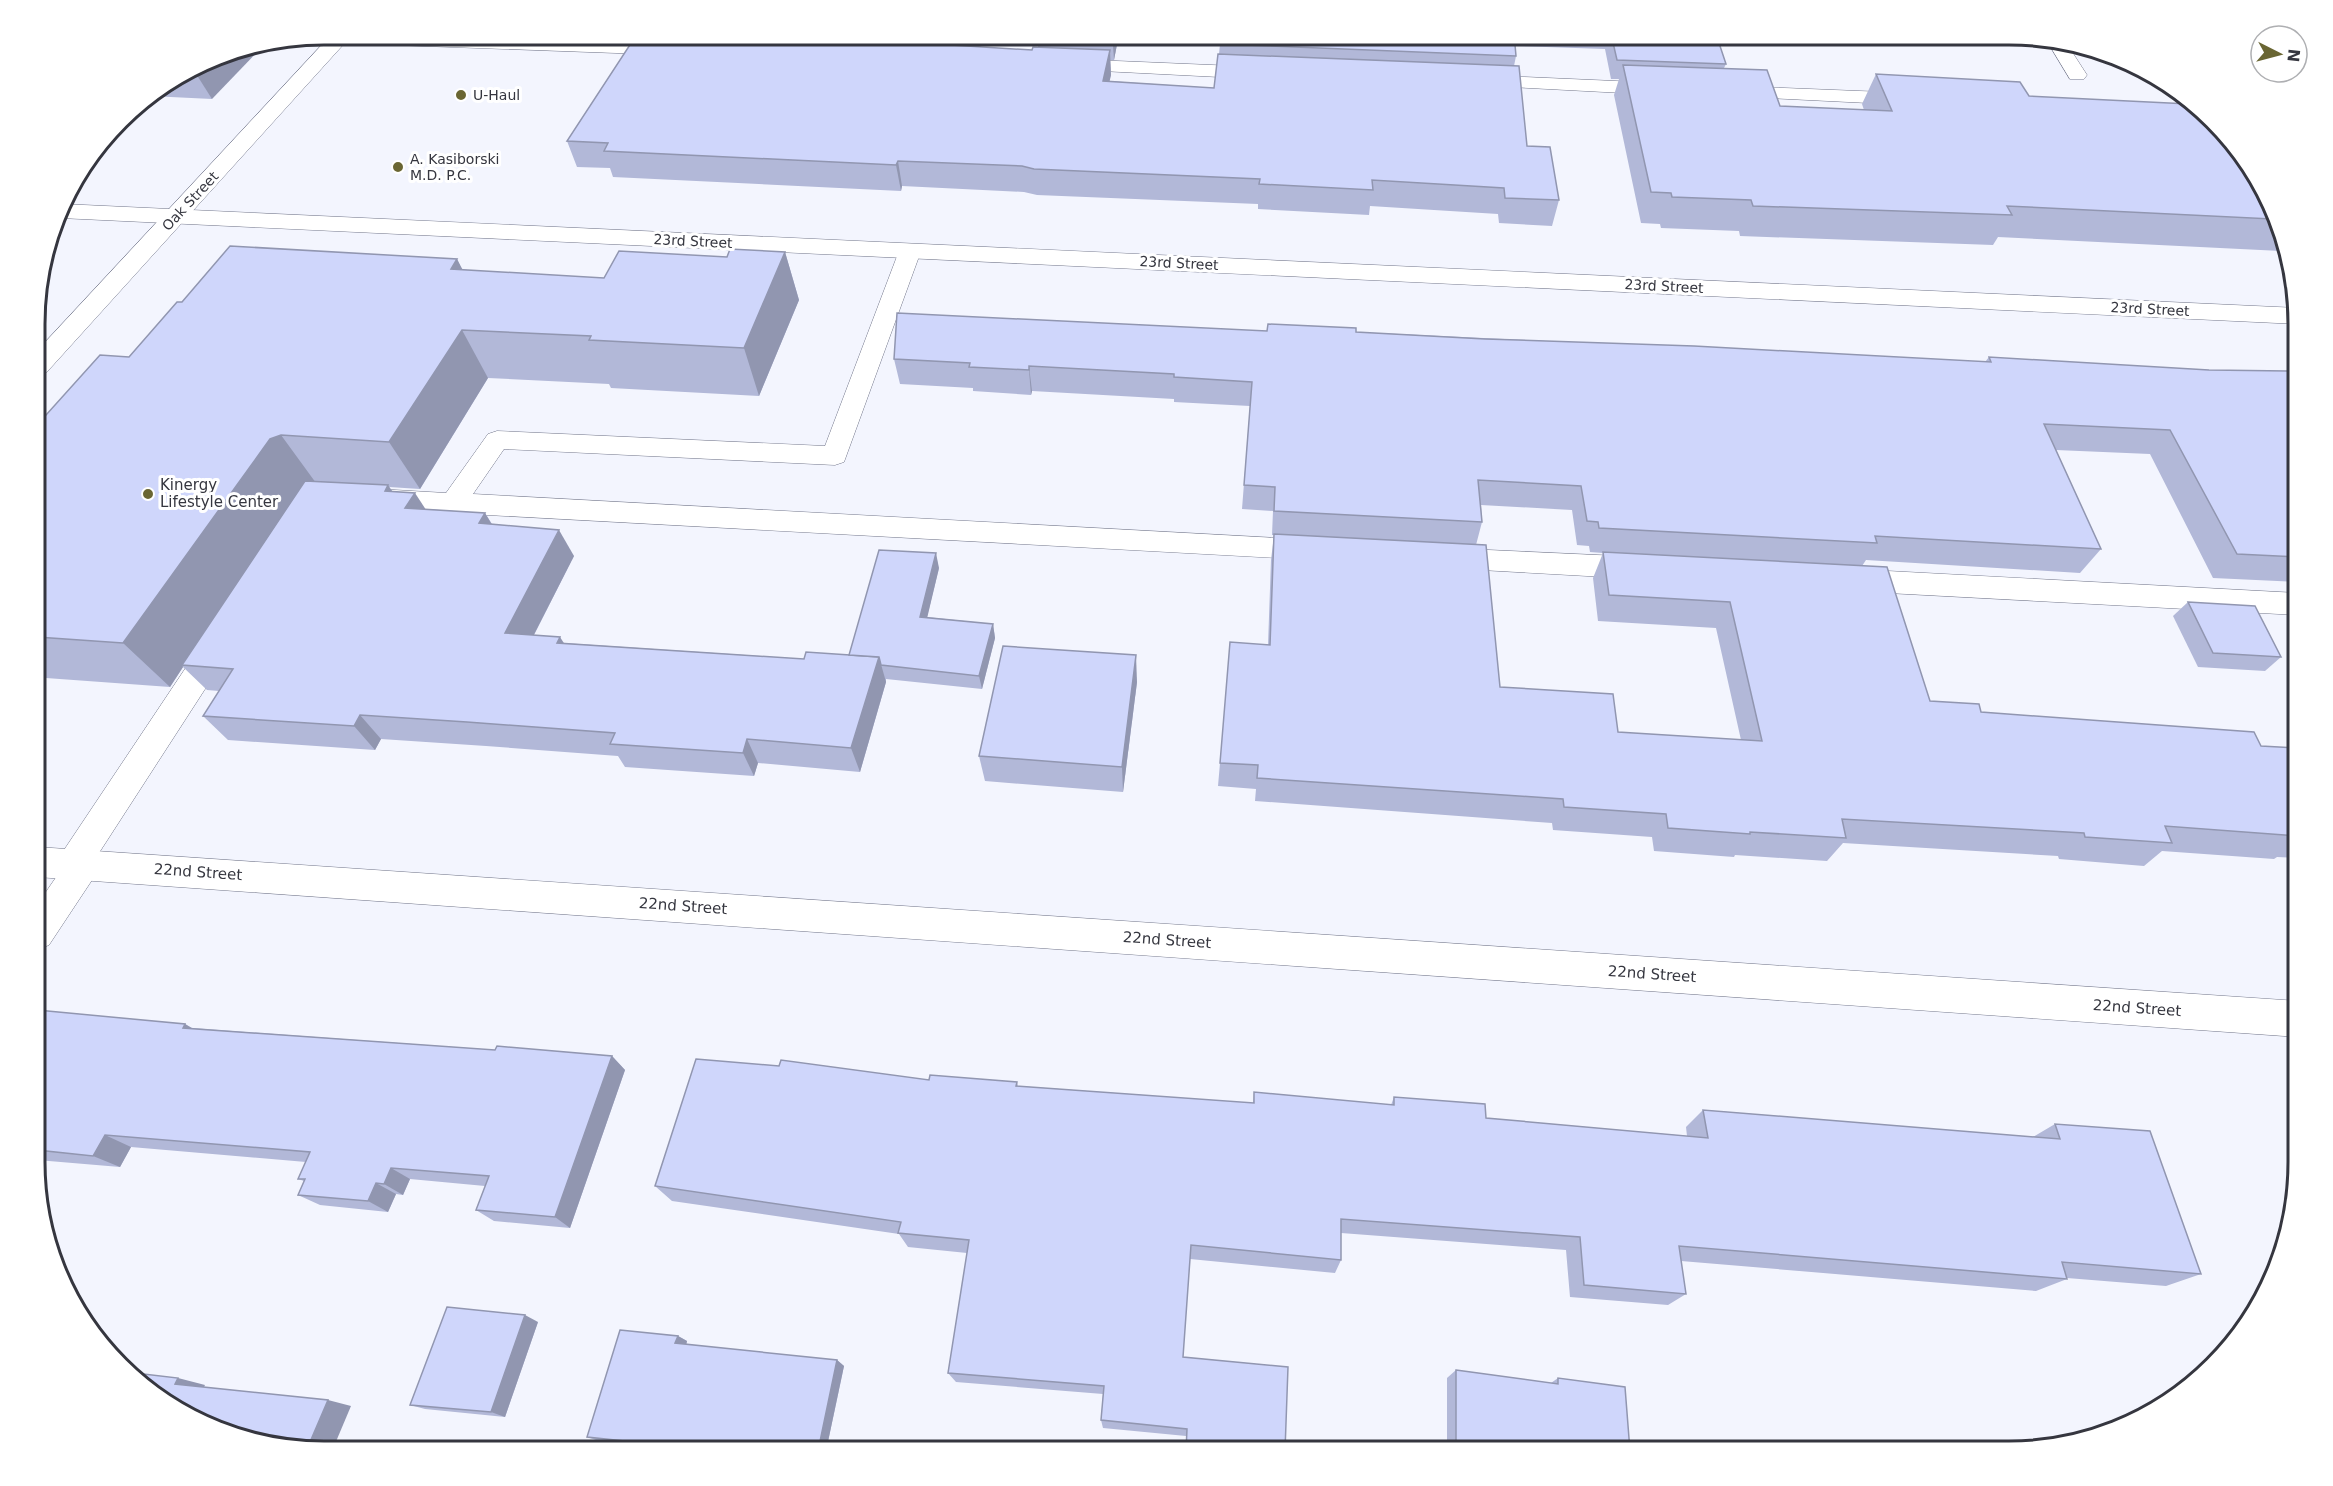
<svg xmlns="http://www.w3.org/2000/svg" width="2333" height="1486" font-family="'DejaVu Sans',sans-serif">
<style>
.lines{fill:none;stroke-linecap:round;stroke-linejoin:round}
.service-casing{stroke:#72768a;stroke-width:1}
.minor-casing{stroke:#72768a;stroke-width:1}
.tertiary-casing{stroke:#72768a;stroke-width:1}
.service{fill:#fff;fill-rule:evenodd}
.minor{fill:#fff;fill-rule:evenodd}
.tertiary{fill:#fff;fill-rule:evenodd}
.wall{fill:#b2b8d8;fill-rule:evenodd}
.shaded-wall{fill:#9196b0}
.building{fill:#cfd6fb;stroke:#9196b0;stroke-width:1.5}
.poi-dot{fill:#6a6633;stroke:#fff;stroke-width:2}
.labels{text-anchor:middle;stroke-width:6;stroke-linejoin:round;paint-order:stroke}
.far-poi-label{font-size:14px;fill:#35363f;stroke:#fff;text-anchor:start}
.far-street-label{font-size:14px;fill:#35363f;stroke:#fff}
.poi-label{font-size:15px;fill:#35363f;stroke:#fff;text-anchor:start}
.street-label{font-size:15px;fill:#35363f;stroke:#fff}
.rim{fill:none;stroke:#35363f;stroke-width:3}
</style>
<rect width="100%" height="100%" fill="#f3f5fe"/>
<g class="lines">
<!-- service casing -->
<g class="service-casing">
<g id="service">
<path d="M332,35h98l241,8 7,2 3,4 -3,4 -7,2 -331,-12 -7,-2 -3,-4z"/>
<path d="M965,35h20l-12,30h-14l-3,-4z"/>
<path d="M2047,41l20,3 20,31 -3,4h-14z"/>
<path d="M1069,59l190,8 7,2 3,4 -3,4 -7,2 -197,-10 -3,-4 3,-4z"/>
<path d="M1479,75l182,8 7,2 3,4 -3,4 -7,2 -189,-10 -3,-4 3,-4z"/>
<path d="M1734,86l175,7 7,2 3,4 -3,4 -7,2 -182,-9 -3,-4 3,-4z"/>
<path d="M910,244l8,2 3,5 -77,211 -9,3 -331,-16 -31,45 842,46 10,3 4,7 -4,7 -10,3 -938,-51 -10,-3 -4,-7 4,-7 10,-3 69,4 42,-59 9,-3 328,15 74,-195 3,-5z"/>
<path d="M1445,548l196,9 10,4 4,7 -4,7 -10,4 -196,-11 -10,-3 -4,-7 4,-7z"/>
<path d="M1850,569l448,24v22l-448,-24 -10,-3 -4,-8 4,-8z"/>
<path d="M218,632l11,4 4,8 -4,8 -132,204 4,8 -5,10 -47,71 -12,5v-45l24,-35 -4,-7 5,-10 145,-217z"/>
</g>
</g>
<!-- minor casing -->
<g class="minor-casing">
<g id="minor">
<path d="M62,204l2236,104v16l-2238,-106 -2,-1z"/>
<path d="M37,847l2261,154v36l-2261,-160z"/>
</g>
</g>
<!-- tertiary casing -->
<g class="tertiary-casing">
<path id="tertiary" d="M331,35h21l-306,338 -9,2v-24z"/>
</g>
<!-- service -->
<use href="#service" class="service"/>
<!-- minor -->
<use href="#minor" class="minor"/>
<!-- tertiary -->
<use href="#tertiary" class="tertiary"/>
</g>
<!-- wall -->
<g class="wall">
<path d="M637,34h281l-3,9 117,7 6,-2v-6l2,-8h79l-5,26h-4l1,15 -2,6 105,7 5,-34 2,-20h495l10,30 -2,4 56,38 84,4 -2,-6 14,-30 153,22 231,84 21,71 -283,-14 -5,8 -253,-9 -1,-5 -78,-3 -1,-4 -19,-1 -27,-128 5,-16h-8l-6,-30 -90,-3 1,10 -2,10 13,80 32,54 -7,26 -53,-3 -1,-9 -128,-8 -1,9 -111,-6v-5l-221,-9 -13,-3 -122,-6 -1,5 -288,-14 -3,-9 -33,-1 -10,-26z"/>
<path d="M214,56l-2,43 -62,-3z"/>
<path d="M785,252l14,48 -40,96 -148,-8 -2,-4 -121,-6 -68,111 -31,-2 3,4 33,18 60,4 7,11 82,32 -40,79 30,8 240,16 45,-4 90,-87 -12,49 66,7 2,14 -13,51 -96,-10v3l-26,90 -102,-9 -4,13 -129,-9 -7,-11 -132,-10 -105,-7 -6,11 -147,-10 -25,-24 16,-25 -12,-1 -24,-23 -13,20 -124,-9 -9,13v-266l92,-68 53,-55 275,-43 5,11 142,8 123,-21z"/>
<path d="M1356,332l629,30 4,-5 309,21v204l-85,-4 -63,-124 -94,-4 45,99 -21,24 -214,-13 -4,6 68,135 51,11 280,34 37,2v110l-21,-1 -3,2 -112,-8 -18,15 -85,-7 -1,-3 -215,-13 -16,18 -92,-6 -1,2 -80,-6 -2,-14 -99,-7 -1,-7 -297,-22 1,-12 -38,-3 2,-23 48,-118 3,-85 3,-25h-2l1,-24 -31,-2 8,-103 -76,-4v-3l-142,-8 -1,4 -58,-4v-3l-73,-4 -6,-25zM1481,505l91,5 5,35 12,1 1,6 13,1 -10,25 5,43 118,7 25,112 -123,-8 -118,-45 -24,-142 6,-23z"/>
<path d="M2188,602l93,55 -16,14 -67,-4 -25,-51z"/>
<path d="M1137,682l-14,110 -138,-11 -6,-25z"/>
<path d="M37,1010l148,14 7,4 303,22 117,6 13,14 -55,158 -76,-7 -18,-11 9,-24 -75,-7 -7,16 -7,-1 -8,18 -68,-7 -22,-10 6,-14 -6,-2 8,-17 -175,-15 -11,20 -83,-7z"/>
<path d="M929,1080l88,2 1,4 235,17 1,-11 137,13 3,-8 92,21 201,18 -1,-9 17,-17 330,27 22,-13 146,150 -35,12 -99,-8v1l-31,12 -355,-30 5,33 -18,11 -98,-8 -4,-47 -225,-17v27l-6,13 -145,-14 -7,98 105,10 -102,69 -83,-8 -2,-8 2,-26 -147,-12 -8,-9 19,-120 -59,-6 -9,-13 -227,-33 -17,-15z"/>
<path d="M538,1322l-33,95 -80,-8 -15,-4z"/>
<path d="M678,1336l9,5 -1,4 151,15 7,6 -18,85h-131l-96,-10 -12,-4z"/>
<path d="M1456,1370l95,13 7,-5 72,73h-183v-73z"/>
</g>
<!-- shaded-wall -->
<g class="shaded-wall">
<path d="M909,34h9l-6,18z"/>
<path d="M1116,34h3l-5,26 -1,-15z"/>
<path d="M262,47l-50,52 -19,-30 21,-13z"/>
<path d="M1110,50l1,25 -7,31 -1,-25z"/>
<path d="M898,161l4,25 -1,5 -5,-26z"/>
<path d="M785,252l14,48 -40,96 -15,-48z"/>
<path d="M457,259l25,48 -31,-38z"/>
<path d="M462,330l26,48 -68,111 -31,-47z"/>
<path d="M1029,366l3,25 -1,4 -2,-25z"/>
<path d="M281,435l35,48 -134,182 1,2 -13,20 -47,-44 147,-204z"/>
<path d="M388,485l18,27 -21,-21z"/>
<path d="M415,493l17,26 -27,-11z"/>
<path d="M485,513l16,27 -22,-17z"/>
<path d="M559,530l15,26 -52,102 -17,-25z"/>
<path d="M936,553l3,15 -15,63 -4,-14z"/>
<path d="M993,624l2,14 -13,51 -3,-13z"/>
<path d="M560,637l16,25 -19,-19z"/>
<path d="M1136,655l1,27 -14,110 -1,-25z"/>
<path d="M879,657l7,25 -26,90 -9,-24z"/>
<path d="M37,670l9,8 -9,13z"/>
<path d="M360,715l21,24 -6,11 -21,-24z"/>
<path d="M747,739l11,24 -4,13 -11,-23z"/>
<path d="M185,1024l23,14 -25,-10z"/>
<path d="M612,1056l13,14 -55,158 -15,-11z"/>
<path d="M105,1135l26,12 -11,20 -27,-11z"/>
<path d="M391,1168l19,11 -7,16 -19,-11z"/>
<path d="M376,1183l20,11 -8,18 -20,-11z"/>
<path d="M525,1315l13,7 -33,95 -14,-5z"/>
<path d="M678,1336l9,5 -2,8 -10,-6z"/>
<path d="M837,1360l7,6 -18,85h-8z"/>
<path d="M178,1378l27,7 -3,6 -27,-7z"/>
<path d="M328,1400l23,6 -19,45h-8l-17,-2z"/>
</g>
<!-- building -->
<g class="building">
<path d="M637,34h57l241,10 97,6 1,-3 77,3 -7,31 111,7 4,-34 301,12 8,80 23,1 9,53 -54,-2 -1,-10 -132,-8 1,10 -114,-6 1,-5 -226,-10 -12,-3 -124,-5 -2,4 -292,-14 4,-8 -41,-2z"/>
<path d="M1040,34h76l-3,11 -75,-3z"/>
<path d="M1221,34h293l2,22 -296,-12z"/>
<path d="M1611,34h105l10,30 -109,-4z"/>
<path d="M1623,65l144,5 13,36 112,5 -16,-37 144,8 9,14 160,8 71,76 12,39 -265,-13 5,9 -259,-9 -2,-6 -79,-3 -1,-4 -20,-1z"/>
<path d="M230,246l227,13 -6,10 153,9 15,-27 108,6 3,-8 55,3 -41,96 -155,-8 2,-4 -129,-6 -73,112 -108,-7 -11,4 -147,204 -86,-6v-212l63,-70 29,2 48,-55h5z"/>
<path d="M897,313l370,18 1,-7 88,4v4l129,7 209,7 297,16 -2,-5 220,13 80,1 5,7h4v179l-61,-3 -67,-124 -126,-6 57,125 -226,-13 2,7 -278,-15 -1,-6 -11,-1 -6,-35 -103,-6 4,42 -208,-11 1,-24 -31,-2 8,-103 -78,-5v-3l-145,-8v4l-60,-3 1,-4 -76,-4z"/>
<path d="M305,481l83,4 -3,6 30,2 -10,15 80,5 -6,10 80,7 -54,103 55,4 -3,6 247,16 2,-7 73,5 -28,91 -104,-9 -4,14 -133,-9 5,-11 -148,-11 -107,-7 -6,11 -151,-10 30,-47 -51,-4z"/>
<path d="M1274,534l212,11 14,142 113,7 5,38 144,9 -32,-139 -121,-7 -6,-43 284,15 43,134 49,3 2,8 273,20 7,14 37,2v88l-133,-10 7,17 -87,-6 -1,-4 -242,-14 4,19 -96,-6v2l-82,-6 -2,-14 -102,-7 -1,-8 -306,-21 1,-13 -38,-2 10,-121 40,3z"/>
<path d="M879,550l57,3 -16,64 73,7 -14,52 -98,-11 -2,-8 -30,-2z"/>
<path d="M2188,602l67,4 26,51 -68,-4z"/>
<path d="M1003,646l133,9 -14,112 -143,-11z"/>
<path d="M37,1010l148,14 -2,4 312,22 2,-4 115,10 -57,161 -79,-7 13,-34 -98,-8 -7,16 -8,-1 -8,18 -70,-6 7,-16h-7l12,-27 -205,-17 -12,21 -56,-6z"/>
<path d="M696,1059l83,7 2,-6 148,20 1,-5 87,7 -1,4 238,17v-11l140,13v-8l91,7 1,14 222,20 -5,-28 357,29 -5,-15 95,7 51,143 -139,-12 5,17 -388,-33 7,48 -102,-9 -4,-48 -239,-18v41l-150,-15 -8,112 105,10 -3,84h-99l1,-22 -86,-9 3,-34 -156,-13 21,-133 -71,-7 3,-11 -246,-36z"/>
<path d="M447,1307l78,8 -34,97 -81,-7z"/>
<path d="M620,1330l58,6 -3,7 162,17 -19,91h-99l-132,-14z"/>
<path d="M1456,1370l102,14v-6l67,9 5,64h-174z"/>
<path d="M135,1373l43,5 -3,6 153,16 -21,49 -76,-13 -68,-34z"/>
</g>
<!-- markers -->
<g class="poi-dot">
<circle cx="461" cy="95" r="6"/>
<circle cx="398" cy="167" r="6"/>
<circle cx="148" cy="494" r="6"/>
</g>
<g class="labels">
<!-- far-poi labels -->
<g class="far-poi-label">
<text x="473" y="100">U-Haul</text>
<text x="410" y="164">A. Kasiborski<tspan x="410" dy="16">M.D. P.C.</tspan></text>
</g>
<!-- far-street labels -->
<g class="far-street-label">
<text transform="translate(190 201) rotate(-47)" y="5">Oak Street</text>
<text transform="translate(693 241) rotate(3)" y="5">23rd Street</text>
<text transform="translate(1179 263) rotate(3)" y="5">23rd Street</text>
<text transform="translate(1664 286) rotate(3)" y="5">23rd Street</text>
<text transform="translate(2150 309) rotate(3)" y="5">23rd Street</text>
</g>
<!-- poi labels -->
<g class="poi-label">
<text x="160" y="490">Kinergy<tspan x="160" dy="17">Lifestyle Center</tspan></text>
</g>
<!-- street labels -->
<g class="street-label">
<text transform="translate(198 872) rotate(4)" y="5">22nd Street</text>
<text transform="translate(683 906) rotate(4)" y="5">22nd Street</text>
<text transform="translate(1167 940) rotate(4)" y="5">22nd Street</text>
<text transform="translate(1652 974) rotate(4)" y="5">22nd Street</text>
<text transform="translate(2137 1008) rotate(4)" y="5">22nd Street</text>
</g>
</g>
<!-- crop -->
<path d="M0 0H2333V1486H0ZM324 45H2009A279 279 0 0 1 2288 324V1162A279 279 0 0 1 2009 1441H324A279 279 0 0 1 45 1162V324A279 279 0 0 1 324 45Z" fill="#fff" fill-rule="evenodd"/>
<path class="rim" d="M324 45H2009A279 279 0 0 1 2288 324V1162A279 279 0 0 1 2009 1441H324A279 279 0 0 1 45 1162V324A279 279 0 0 1 324 45Z"/>
<!-- north arrow -->
<g transform="translate(2279 54) rotate(96)"><circle r="28" fill="#ffffff" stroke="#aeafb2" stroke-width="1.5"/>
<path d="M0-4.5L10 22L0 15L-10 22Z" fill="#6a6633"/>
<text y="-9" font-size="16" font-weight="bold" text-anchor="middle" fill="#35363f">N</text>
</g>
</svg>
